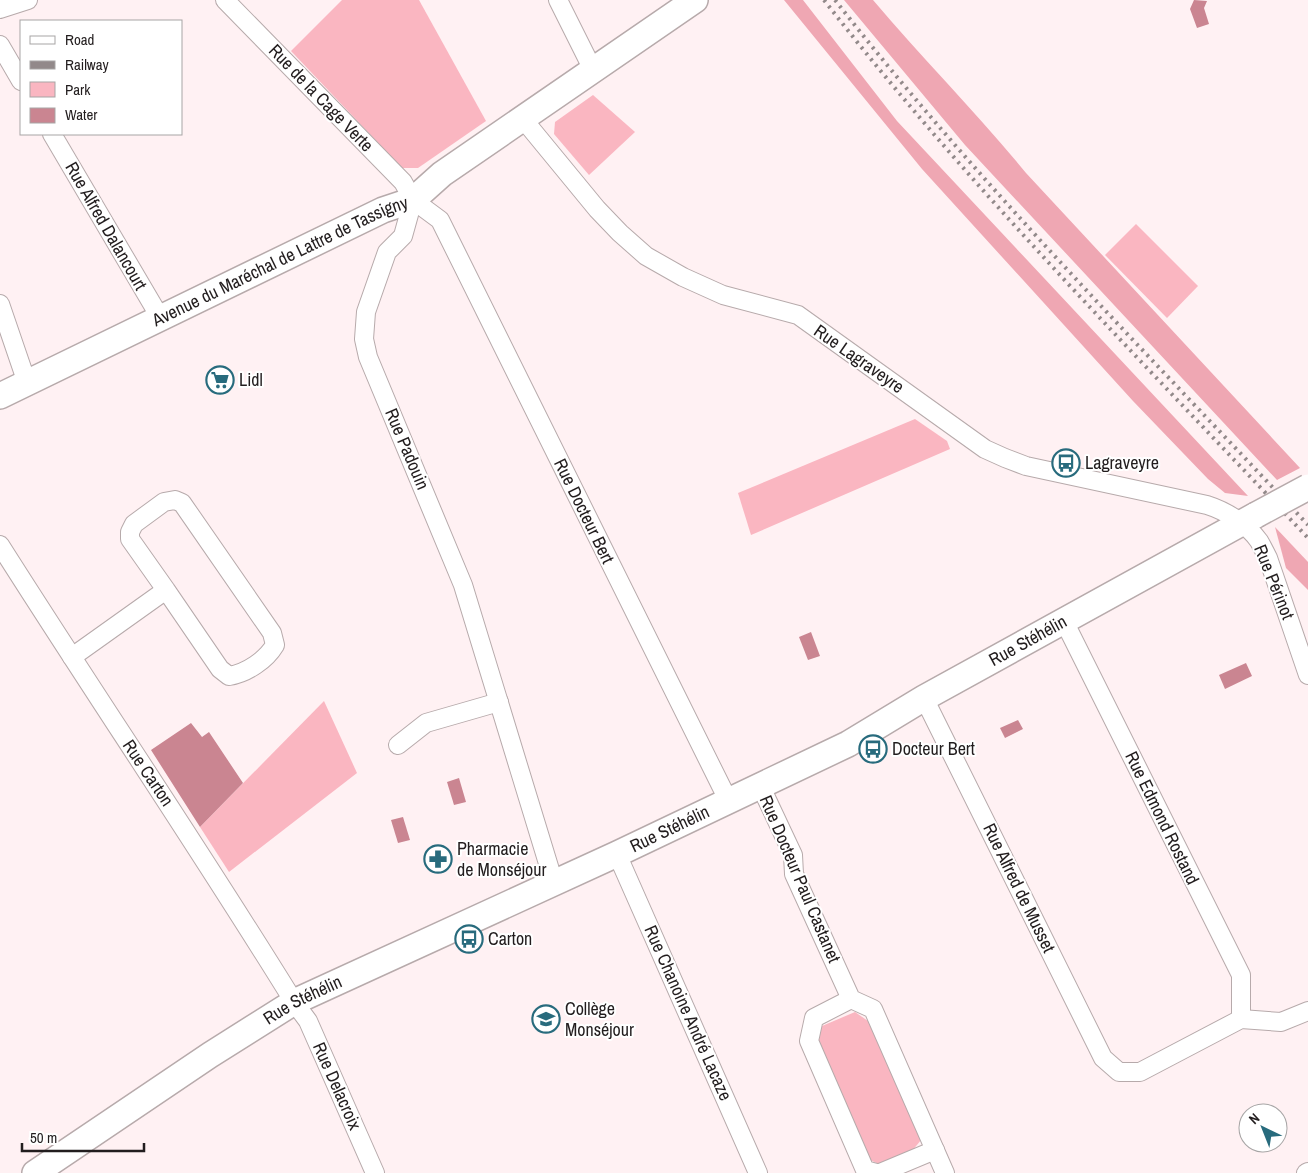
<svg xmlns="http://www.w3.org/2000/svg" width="1308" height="1173" font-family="'Archivo Narrow',sans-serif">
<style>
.green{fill:#fab6c1}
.forest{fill:#efa7b3}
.water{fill:#ca8591}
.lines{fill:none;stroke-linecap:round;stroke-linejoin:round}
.street-casing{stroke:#b7aaab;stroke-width:20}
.secondary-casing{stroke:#b7aaab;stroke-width:28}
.street{stroke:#fff;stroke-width:18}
.secondary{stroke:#fff;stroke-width:25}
.rail{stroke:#92898a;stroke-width:4;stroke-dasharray:2.5 5;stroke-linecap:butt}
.secondary-bridge-casing{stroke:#b7aaab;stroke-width:28;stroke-linecap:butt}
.secondary-bridge{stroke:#fff;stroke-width:25}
.labels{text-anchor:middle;stroke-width:4;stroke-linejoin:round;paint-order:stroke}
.street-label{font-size:18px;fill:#221d1e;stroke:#fff}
.poi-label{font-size:18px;fill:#221d1e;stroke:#fff;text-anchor:start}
</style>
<rect width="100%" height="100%" fill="#fff1f3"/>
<!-- green -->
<g class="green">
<path d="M342,0h77l67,121 -68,47h-16l-111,-117z"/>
<path d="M593,95l42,37 -46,43 -35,-41 1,-12z"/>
<path d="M1136,224l62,62 -31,32 -62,-63z"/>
<path d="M915,419l32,22 3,8 -199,86 -13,-42z"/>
<path d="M324,701l33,72 -128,99 -29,-45z"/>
<path d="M855,1012l13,9 53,119 -9,11 -31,14 -13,-6 -52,-115 6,-18z"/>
</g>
<!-- forest -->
<g class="forest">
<path d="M784,0h19l94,121 351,375 -23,-3 -17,-14 -75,-78 -211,-232z"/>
<path d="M844,0h29c50,59 104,113 153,173l274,295 -23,12 -312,-335z"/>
<path d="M1275,527l33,35v28l-22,-22z"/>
</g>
<!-- water -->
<g class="water">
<path d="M1194,0l13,1 -3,7 5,16 -12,4 -7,-19z"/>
<path d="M811,632l9,24 -12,4 -9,-23z"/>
<path d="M1246,663l6,13 -27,13 -6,-14z"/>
<path d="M1018,720l5,9 -18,9 -5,-10z"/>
<path d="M191,723l11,14 7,-5 34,51 -43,44 -49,-77z"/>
<path d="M459,778l7,24 -12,3 -7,-23z"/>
<path d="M403,817l7,23 -12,3 -7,-23z"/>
</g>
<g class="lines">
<!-- street casing -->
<g class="street-casing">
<g id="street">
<path d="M225,0l178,182 10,18 27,20 289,582"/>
<path d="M558,0l35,70"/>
<path d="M0,9l28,-9"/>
<path d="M0,45l21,36"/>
<path d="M523,119l74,90 23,24 26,23 37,21 40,18 75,20 187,134 20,9 21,8 181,39c19,6 40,19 52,36 3,5 6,11 9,17l40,117"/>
<path d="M52,134l109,185"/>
<path d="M413,200l-10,36 -16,16 -21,60 -2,27 4,18 95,228 91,298"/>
<path d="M0,304l27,79"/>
<path d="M0,545c97,153 199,303 294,457l14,19 67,152"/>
<path d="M1064,621l177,354v44"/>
<path d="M72,657l94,-67 -36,-51v-7l4,-8 30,-22 11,-2 7,3 90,130 3,12c-9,15 -28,28 -46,31l-9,-7 -54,-79"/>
<path d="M924,698l179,360 16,14h21l101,-53 40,3 27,-11"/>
<path d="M398,745l28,-22 73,-21"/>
<path d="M761,787l32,68 1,19 57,125 22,10 72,164"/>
<path d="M617,854l141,319"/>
<path d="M851,999l-37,19 -5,23 56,129 11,3"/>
<path d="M880,1173l55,-23"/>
<path d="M1306,1173l2,-1"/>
</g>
</g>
<!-- secondary casing -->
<g class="secondary-casing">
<g id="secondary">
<path id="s1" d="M0,396l383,-186 30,-10 29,-26 253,-174"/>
<path id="s2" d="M35,1173l175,-118 84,-53 323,-148 231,-110 76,-46 332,-183"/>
</g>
</g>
<!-- street -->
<use href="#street" class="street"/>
<!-- secondary -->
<use href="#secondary" class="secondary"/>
<!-- rail -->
<g class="rail">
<path d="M824,0c148,191 319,362 484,538"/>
<path d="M835,0c145,186 312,353 473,525"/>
</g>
<!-- secondary-bridge casing -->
<g class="secondary-bridge-casing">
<path id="secondary-bridge" d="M1256,515l52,-28"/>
</g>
<!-- secondary-bridge -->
<use href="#secondary-bridge" class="secondary-bridge"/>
</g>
<!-- icons -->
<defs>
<g id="supermarket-ring" transform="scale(1.4375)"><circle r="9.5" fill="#fff" stroke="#286b7d" stroke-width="1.5"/><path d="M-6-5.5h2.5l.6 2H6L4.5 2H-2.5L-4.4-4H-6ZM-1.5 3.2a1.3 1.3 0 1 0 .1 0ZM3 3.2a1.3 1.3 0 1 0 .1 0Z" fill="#286b7d"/></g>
<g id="bus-ring" transform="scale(1.4375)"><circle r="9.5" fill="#fff" stroke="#286b7d" stroke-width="1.5"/><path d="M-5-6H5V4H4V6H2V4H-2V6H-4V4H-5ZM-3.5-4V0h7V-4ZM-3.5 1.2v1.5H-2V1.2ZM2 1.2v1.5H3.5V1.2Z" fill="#286b7d"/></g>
<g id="pharmacy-ring" transform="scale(1.4375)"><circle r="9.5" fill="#fff" stroke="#286b7d" stroke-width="1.5"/><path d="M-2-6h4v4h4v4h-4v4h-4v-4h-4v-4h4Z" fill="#286b7d"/></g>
<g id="school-ring" transform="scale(1.4375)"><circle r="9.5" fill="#fff" stroke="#286b7d" stroke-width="1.5"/><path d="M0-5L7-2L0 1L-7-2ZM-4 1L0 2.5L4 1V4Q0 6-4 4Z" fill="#286b7d"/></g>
</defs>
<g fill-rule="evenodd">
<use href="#supermarket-ring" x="220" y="380"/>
<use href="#bus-ring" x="1066" y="463"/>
<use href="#bus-ring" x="873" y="749"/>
<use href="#pharmacy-ring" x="438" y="859"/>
<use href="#bus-ring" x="469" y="939"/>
<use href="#school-ring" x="546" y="1019"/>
</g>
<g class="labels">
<!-- street labels -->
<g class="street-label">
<text transform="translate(321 98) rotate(46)" y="6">Rue de la Cage Verte</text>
<text transform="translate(106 226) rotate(60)" y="6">Rue Alfred Dalancourt</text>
<text dy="6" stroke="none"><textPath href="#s1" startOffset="311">Avenue du Maréchal de Lattre de Tassigny</textPath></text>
<text transform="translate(859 359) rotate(35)" y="6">Rue Lagraveyre</text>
<text transform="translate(407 449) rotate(67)" y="6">Rue Padouin</text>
<text transform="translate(584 511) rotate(64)" y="6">Rue Docteur Bert</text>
<text transform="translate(1274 582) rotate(68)" y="6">Rue Périnot</text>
<text dy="6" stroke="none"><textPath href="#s2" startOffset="1129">Rue Stéhélin</textPath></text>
<text transform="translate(148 773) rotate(56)" y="6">Rue Carton</text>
<text transform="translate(1162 818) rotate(64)" y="6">Rue Edmond Rostand</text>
<text dy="6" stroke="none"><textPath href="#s2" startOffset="724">Rue Stéhélin</textPath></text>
<text transform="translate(800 879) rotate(67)" y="6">Rue Docteur Paul Castanet</text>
<text transform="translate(1019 888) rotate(64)" y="6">Rue Alfred de Musset</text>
<text dy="6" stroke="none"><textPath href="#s2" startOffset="319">Rue Stéhélin</textPath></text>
<text transform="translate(688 1013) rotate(66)" y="6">Rue Chanoine André Lacaze</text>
<text transform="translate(337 1086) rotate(66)" y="6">Rue Delacroix</text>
</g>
<!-- poi labels -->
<g class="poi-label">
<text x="239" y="386">Lidl</text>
<text x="1085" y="469">Lagraveyre</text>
<text x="892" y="755">Docteur Bert</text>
<text x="457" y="855">Pharmacie<tspan x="457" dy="21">de Monséjour</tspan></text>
<text x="488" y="945">Carton</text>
<text x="565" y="1015">Collège<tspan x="565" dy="21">Monséjour</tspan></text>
</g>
</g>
<!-- legend -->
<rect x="20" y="20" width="162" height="115" fill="#ffffff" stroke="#a7a5a5"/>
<rect x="30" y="36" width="25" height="8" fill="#ffffff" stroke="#a7a5a5"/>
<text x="65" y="45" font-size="15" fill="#221d1e">Road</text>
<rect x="30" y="61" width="25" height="8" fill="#92898a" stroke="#a7a5a5"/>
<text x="65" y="70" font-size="15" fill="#221d1e">Railway</text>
<rect x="30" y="82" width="25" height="15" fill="#fab6c1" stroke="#a7a5a5"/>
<text x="65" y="95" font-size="15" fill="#221d1e">Park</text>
<rect x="30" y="108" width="25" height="15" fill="#ca8591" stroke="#a7a5a5"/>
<text x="65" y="120" font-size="15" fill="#221d1e">Water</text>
<!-- north arrow -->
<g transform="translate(1263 1128) rotate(317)"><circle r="24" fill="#ffffff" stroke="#a7a5a5"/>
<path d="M0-4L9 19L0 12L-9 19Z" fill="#286b7d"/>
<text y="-8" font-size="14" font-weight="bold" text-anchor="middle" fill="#221d1e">N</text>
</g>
<!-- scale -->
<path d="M22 1143v8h122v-8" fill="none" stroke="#221d1e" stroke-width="2.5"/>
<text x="30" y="1143" font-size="15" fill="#221d1e" stroke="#ffffff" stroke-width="4" paint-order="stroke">50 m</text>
</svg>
